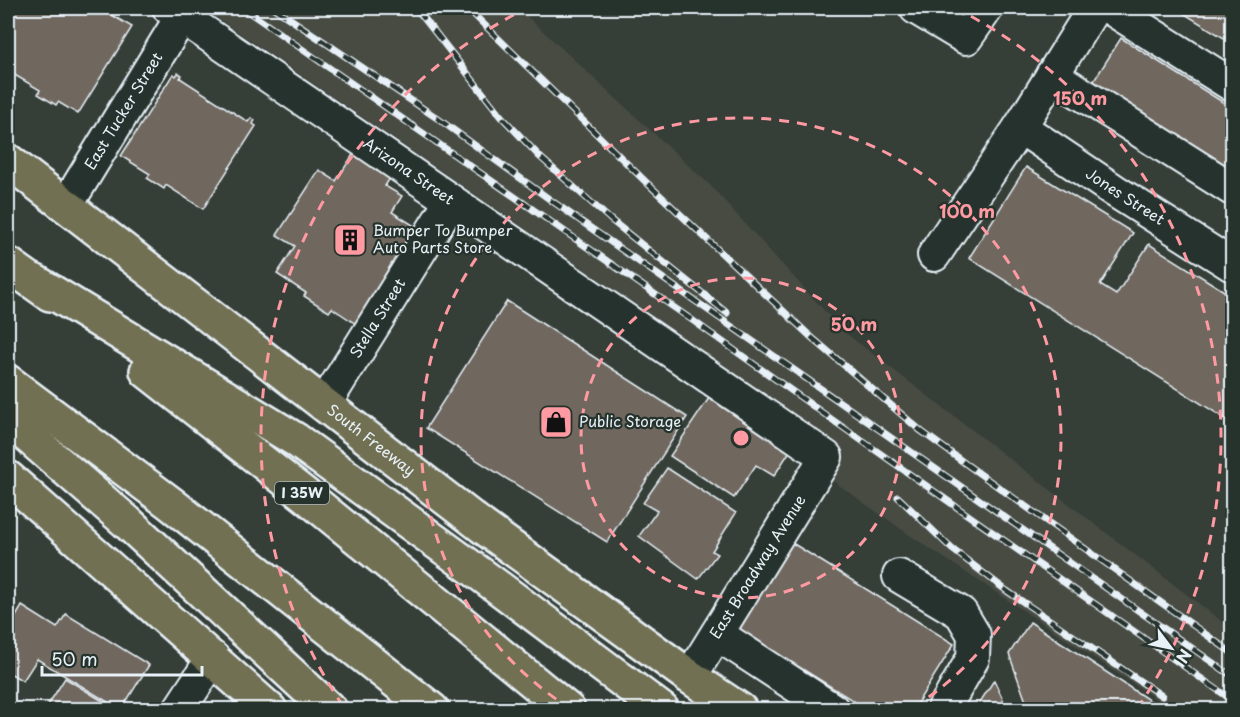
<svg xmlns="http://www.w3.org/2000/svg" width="1240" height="717" font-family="'Playpen Sans',sans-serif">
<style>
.built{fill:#474b43}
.building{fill:#70685f;stroke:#e8f1f8;stroke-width:1.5}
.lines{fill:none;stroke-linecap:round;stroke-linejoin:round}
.minor-casing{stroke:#e8f1f8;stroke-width:36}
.major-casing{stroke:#e8f1f8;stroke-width:38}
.highway-casing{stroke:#e8f1f8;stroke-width:38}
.minor{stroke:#26332d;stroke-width:32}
.major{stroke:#716f52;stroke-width:33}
.highway{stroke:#716f52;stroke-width:33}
.rail-casing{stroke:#e8f1f8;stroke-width:7}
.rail{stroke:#26332d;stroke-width:4.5;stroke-dasharray:14;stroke-linecap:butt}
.ring{fill:none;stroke:#ff9aa2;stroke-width:3;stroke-dasharray:10 8}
.labels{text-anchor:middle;stroke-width:4.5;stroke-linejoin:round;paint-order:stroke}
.shield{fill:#26332d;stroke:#aeb8bb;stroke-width:1.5}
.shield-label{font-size:14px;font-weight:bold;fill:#e8f1f8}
.street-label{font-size:15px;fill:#e8f1f8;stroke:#26332d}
.poi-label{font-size:15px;fill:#e8f1f8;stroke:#26332d;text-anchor:start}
.centre{fill:#ff9aa2;stroke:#26332d;stroke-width:3}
.ring-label{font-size:18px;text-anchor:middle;font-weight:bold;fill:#ff9aa2;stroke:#26332d;stroke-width:4.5;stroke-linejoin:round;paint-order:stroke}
</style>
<rect width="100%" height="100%" fill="#353e37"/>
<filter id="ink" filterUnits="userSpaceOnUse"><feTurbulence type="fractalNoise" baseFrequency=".0167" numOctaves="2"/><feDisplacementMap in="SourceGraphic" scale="12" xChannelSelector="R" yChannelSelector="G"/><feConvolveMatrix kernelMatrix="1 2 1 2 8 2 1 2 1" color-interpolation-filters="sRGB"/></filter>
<g filter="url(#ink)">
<!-- built -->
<path class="built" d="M203,8h315l191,176 134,147 389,298v80h-61l-263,-175 -78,-55 9,-21 -162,-125z"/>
<!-- building -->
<g class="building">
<path d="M8,8h92l32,19 -54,87 -20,-12 -2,3 -18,-11 2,-4 -32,-19z"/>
<path d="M1175,8h57v35z"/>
<path d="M1121,38l111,70v69l-142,-90z"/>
<path d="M178,73l4,2 -2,3 68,44 3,-4 4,2 -2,4 3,2 -53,83 -37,-24 -2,4 -17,-11 3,-4 -29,-18 52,-82 3,2z"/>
<path d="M358,147l37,23 -10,16 17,10 -10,16 29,18 -62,96 -27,-18 -3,4 -25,-16 2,-3 -29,-19 18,-28 -18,-11 42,-65 17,11z"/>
<path d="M1026,167l107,66 -33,52 16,10 33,-51 83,52v127l-263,-165z"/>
<path d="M507,301l180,116 -80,125 -181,-114z"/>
<path d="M709,398l81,53 -16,25 -18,-11 -22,33 -64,-42z"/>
<path d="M667,468l69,45 -24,38 5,3 -19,25 -59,-43 18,-25 -14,-8z"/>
<path d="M789,541l165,103 -41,66h-45l-133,-83z"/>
<path d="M22,606l35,22 9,-14 83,51 -28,45 -84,-51 -14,22 -15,-9v-42z"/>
<path d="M1030,622l134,88h-135l-20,-56z"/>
<path d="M65,678l51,31 -1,1h-68l2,-4 -1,-1z"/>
<path d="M994,680l14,30h-33z"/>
</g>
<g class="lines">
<!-- minor casing -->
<g class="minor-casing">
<g id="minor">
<path id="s1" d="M169,8l657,449 -136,220"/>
<path d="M916,8l50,30 21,-30"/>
<path d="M1110,8l122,77"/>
<path d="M1052,75l180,114"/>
<path id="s2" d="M1020,127l95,64 117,74"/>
<path id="s3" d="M66,206l116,-190"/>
<path d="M934,255l86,-128 74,-119"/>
<path id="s4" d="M324,405l127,-204"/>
<path d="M899,576l62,37 13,22 -1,23 -30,52"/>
<path d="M717,634l116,76"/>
<path d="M179,710l34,-52"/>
</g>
</g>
<!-- major casing -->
<g class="major-casing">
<g id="major">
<path id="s5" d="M8,161l474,365 208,151 50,33"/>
<path d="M8,478l262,232"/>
</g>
</g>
<!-- highway casing -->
<g class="highway-casing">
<g id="highway">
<path d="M8,264l42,30"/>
<path d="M34,281l262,159 187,136 179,134"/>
<path d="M147,371l158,124 263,215"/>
<path d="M8,382l162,121 262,207"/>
<path d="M8,419l119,103 203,188"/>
</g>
</g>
<!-- minor -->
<use href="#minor" class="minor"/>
<!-- major -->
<use href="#major" class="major"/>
<!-- highway -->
<use href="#highway" class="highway"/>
<!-- rail casing -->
<g class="rail-casing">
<g id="rail">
<path d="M243,8l449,312 149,106 391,274"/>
<path d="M274,8l163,110 115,83 680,475"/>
<path d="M416,8l85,108 39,41 71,63 116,93"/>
<path d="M467,8l180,175 163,153 111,95 45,33 266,189"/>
<path d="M898,497l54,52 55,42 155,105"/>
</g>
</g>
<!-- rail -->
<use href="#rail" class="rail"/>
</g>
</g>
<!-- distance rings -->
<g class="ring">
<circle cx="741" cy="438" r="160"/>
<path d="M571 709A320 320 0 1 1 911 709"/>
<path d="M343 706A480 480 0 0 1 527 8M955 8A480 480 0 0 1 1139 706"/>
</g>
<!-- icons -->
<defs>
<g id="building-square" transform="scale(1.725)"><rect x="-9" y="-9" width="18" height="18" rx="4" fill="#ff9aa2" stroke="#26332d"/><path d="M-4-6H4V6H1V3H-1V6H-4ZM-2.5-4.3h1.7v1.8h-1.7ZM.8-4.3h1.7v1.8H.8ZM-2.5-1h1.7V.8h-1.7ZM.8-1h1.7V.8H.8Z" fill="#111"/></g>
<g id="shop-square" transform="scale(1.725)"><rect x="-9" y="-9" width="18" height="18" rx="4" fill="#ff9aa2" stroke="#26332d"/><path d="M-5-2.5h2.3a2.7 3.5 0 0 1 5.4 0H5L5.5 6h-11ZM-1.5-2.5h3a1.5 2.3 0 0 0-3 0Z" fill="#111"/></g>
</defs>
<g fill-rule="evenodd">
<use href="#building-square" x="350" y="240"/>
<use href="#shop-square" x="556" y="422"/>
</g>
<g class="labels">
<!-- shield labels -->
<rect class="shield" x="275" y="482" width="54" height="22" rx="4.5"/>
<g class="shield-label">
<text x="302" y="498">I 35W</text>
</g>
<!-- street labels -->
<g class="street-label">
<text dy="5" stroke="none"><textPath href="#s3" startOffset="111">East Tucker Street</textPath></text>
<text dy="5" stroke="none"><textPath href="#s1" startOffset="290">Arizona Street</textPath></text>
<text dy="5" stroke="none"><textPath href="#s2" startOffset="126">Jones Street</textPath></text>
<text dy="5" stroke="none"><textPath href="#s4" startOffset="102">Stella Street</textPath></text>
<text dy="5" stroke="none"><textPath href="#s5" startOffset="458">South Freeway</textPath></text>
<text transform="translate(758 567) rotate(-58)" y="5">East Broadway Avenue</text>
</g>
<!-- poi labels -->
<g class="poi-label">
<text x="373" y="236">Bumper To Bumper<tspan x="373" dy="17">Auto Parts Store</tspan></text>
<text x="579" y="427">Public Storage</text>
</g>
</g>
<circle cx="741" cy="438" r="9" class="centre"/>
<g class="ring-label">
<text x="1080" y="105">150 m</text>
<text x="967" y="218">100 m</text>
<text x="854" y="331">50 m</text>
</g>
<!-- margin -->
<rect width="1240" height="717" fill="none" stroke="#26332d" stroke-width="30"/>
<rect x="15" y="15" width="1210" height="687" fill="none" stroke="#e8f1f8" stroke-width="2" filter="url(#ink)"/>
<!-- north arrow -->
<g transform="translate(1171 648) rotate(122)" stroke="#26332d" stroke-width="4.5" paint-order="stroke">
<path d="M0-4.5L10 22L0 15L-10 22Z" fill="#e8f1f8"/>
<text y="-9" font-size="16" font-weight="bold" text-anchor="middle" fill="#e8f1f8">N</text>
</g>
<!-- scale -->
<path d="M42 666v9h160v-9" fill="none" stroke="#e8f1f8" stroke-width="3"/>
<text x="51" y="666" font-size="18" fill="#e8f1f8" stroke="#26332d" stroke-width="4.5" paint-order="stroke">50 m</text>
</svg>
